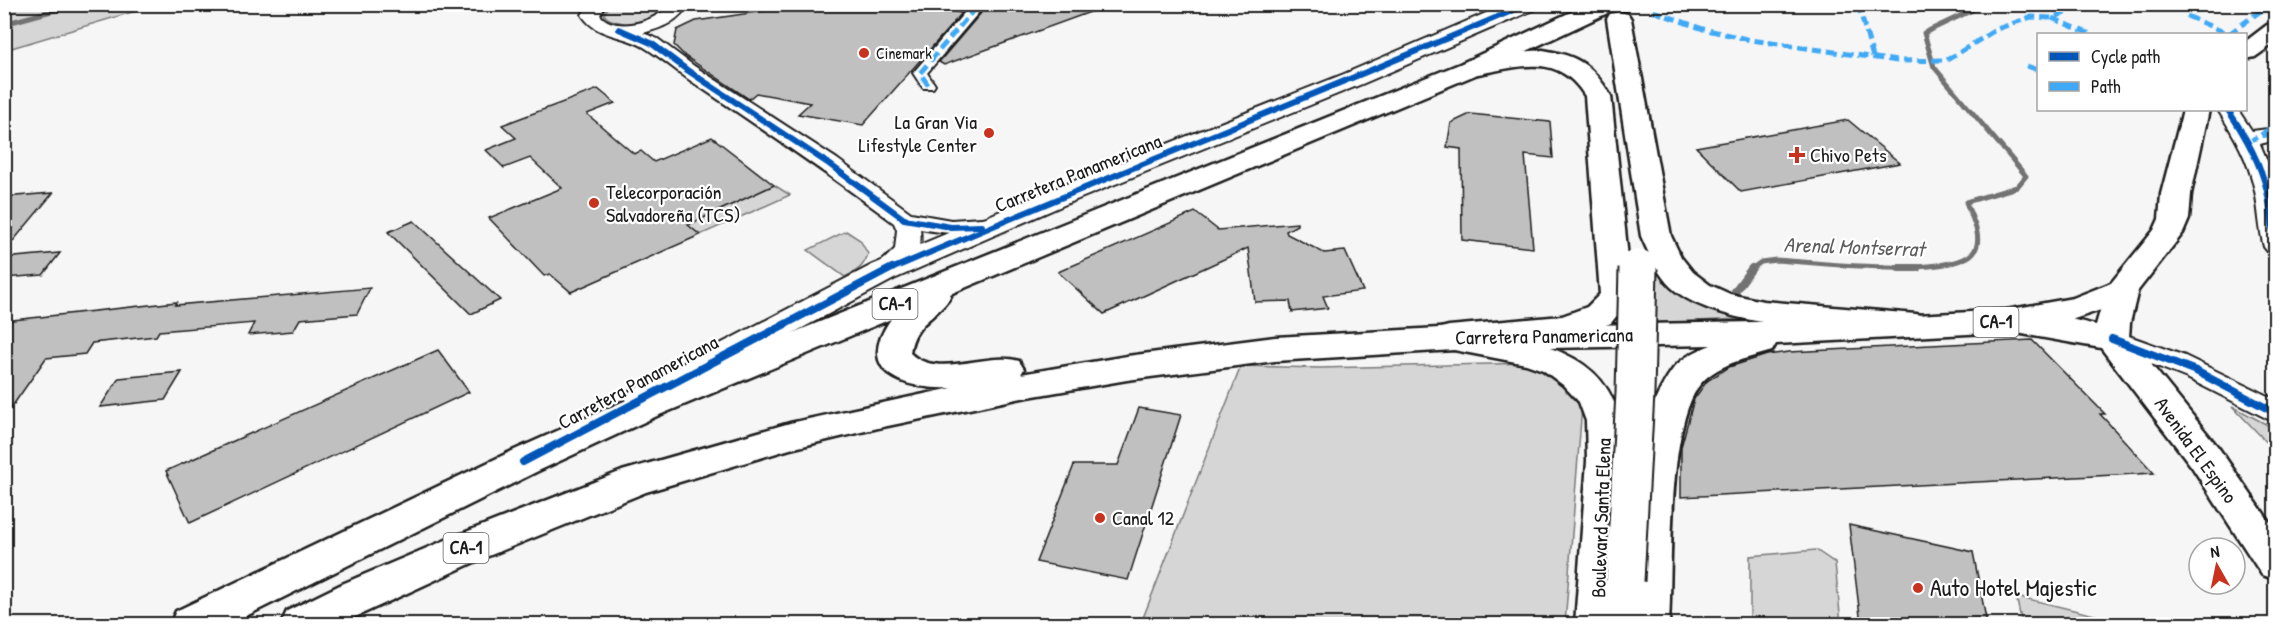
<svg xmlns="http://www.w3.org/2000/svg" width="2280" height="629" font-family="'Patrick Hand',sans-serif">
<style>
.green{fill:#d6d6d6;stroke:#797979;stroke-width:1.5}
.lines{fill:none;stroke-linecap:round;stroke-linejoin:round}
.stream-far1{stroke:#727272;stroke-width:5}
.stream{stroke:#727272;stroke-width:8}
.building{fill:#c0c0c0;stroke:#1c1c1c;stroke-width:1.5}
.pedestrian-casing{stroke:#1c1c1c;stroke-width:4}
.minor-casing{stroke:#1c1c1c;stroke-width:4}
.tertiary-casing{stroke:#1c1c1c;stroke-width:4}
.secondary-casing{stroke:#1c1c1c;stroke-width:5}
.primary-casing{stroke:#1c1c1c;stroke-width:5}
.trunk-casing{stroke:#1c1c1c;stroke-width:5}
.pedestrian{fill:#fff;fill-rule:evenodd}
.minor{fill:#fff;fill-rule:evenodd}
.tertiary{fill:#fff;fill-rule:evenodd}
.secondary{fill:#fff;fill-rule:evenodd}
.primary{fill:#fff;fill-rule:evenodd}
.trunk{fill:#fff;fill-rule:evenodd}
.trunk-bridge-far1-casing{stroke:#1c1c1c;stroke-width:31;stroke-linecap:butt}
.trunk-bridge-casing{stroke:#1c1c1c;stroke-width:41;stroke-linecap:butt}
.trunk-bridge-far1{stroke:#fff;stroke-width:27}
.trunk-bridge{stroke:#fff;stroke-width:37}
.quiet{stroke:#3fa9f5;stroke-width:5;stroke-dasharray:10 5;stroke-linecap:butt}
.cycleway-far1-casing{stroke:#fff;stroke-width:9}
.cycleway-casing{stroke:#fff;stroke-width:12}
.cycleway-far1{stroke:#0057b8;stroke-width:6}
.cycleway{stroke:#0057b8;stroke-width:8}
.poi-dot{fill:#c8321e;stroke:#fff;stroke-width:2}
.labels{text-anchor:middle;stroke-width:4.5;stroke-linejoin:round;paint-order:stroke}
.far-poi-label{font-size:16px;fill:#1c1c1c;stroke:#fff;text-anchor:start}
.shield{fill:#fff;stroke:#606060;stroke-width:1.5}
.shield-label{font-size:18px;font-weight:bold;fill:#1c1c1c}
.poi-label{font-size:20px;fill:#1c1c1c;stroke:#fff;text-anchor:start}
.street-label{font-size:20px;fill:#1c1c1c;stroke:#fff}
.water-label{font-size:21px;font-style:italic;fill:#5d5d5d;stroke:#fff}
.near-poi-label{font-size:24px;fill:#1c1c1c;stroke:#fff;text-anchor:start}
</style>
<rect width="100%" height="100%" fill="#f6f6f6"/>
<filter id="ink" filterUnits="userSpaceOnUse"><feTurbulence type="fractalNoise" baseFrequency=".0167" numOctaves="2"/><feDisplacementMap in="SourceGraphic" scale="12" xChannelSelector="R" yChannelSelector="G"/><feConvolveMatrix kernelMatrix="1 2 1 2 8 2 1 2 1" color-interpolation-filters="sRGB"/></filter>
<g filter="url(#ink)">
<!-- green -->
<g class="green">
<path d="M13,4h143v1l-151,45v-43z"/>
<path d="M610,5l59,-1v1c-8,21 -46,22 -62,13l-3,-4z"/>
<path d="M774,185l16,10 -90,40 -12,-10z"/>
<path d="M846,231l14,9 8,14c-4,13 -11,17 -23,23l-37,-27z"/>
<path d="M1650,250l57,56 33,13 -85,4z"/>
<path d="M1536,363l27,16 19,27 -17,218h-400l-22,-6 98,-252 78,2z"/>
<path d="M2232,406l43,23v22z"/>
<path d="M1816,550l19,13 6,61h-91v-68z"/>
<path d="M2016,596l115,28h-109z"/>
</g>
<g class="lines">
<!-- stream-far1 -->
<g class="stream-far1">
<path d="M4,24l73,-20"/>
<path d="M1750,270l11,-8 15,-2c33,2 183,20 199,-10 8,-14 -4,-33 -9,-48l51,-15 9,-11 -92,-109 -10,-34 61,-29"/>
</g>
<!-- stream -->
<g class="stream">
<path d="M1899,268h18"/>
<path d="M1735,291l17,-23"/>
</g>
</g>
<!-- building -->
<g class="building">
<path d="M812,4h95l55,9 -99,112 -65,-11 12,-11 -54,-10 -7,6 -64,-43 -11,-11 3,-15 19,-9z"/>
<path d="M982,4h121l1,3 -160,58 -5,-3 42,-49z"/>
<path d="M598,89l17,14 -28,11 47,40 7,-3 13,11 58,-25 62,48 -86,40 12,10 -129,57 -21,-18 -6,2 -55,-58 73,-30 -32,-30 -26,10 -18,-18 30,-12 -14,-13z"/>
<path d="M1470,114l80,8 3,36 -28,-3 8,93 -71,-8 -1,-91 -14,-2 4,-24z"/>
<path d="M1848,120l52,43 -159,29 -45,-45z"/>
<path d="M53,193l-49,59v-55z"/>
<path d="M1195,212l23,18 79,-7v2l-11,6 1,3 37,19 21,-2 18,40 -40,5 5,12 -36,4 -2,-11 -35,1 -7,-54 -144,66 -46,-42z"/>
<path d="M414,221l86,79 -29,14 -83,-82z"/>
<path d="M60,253l-17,22 -39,3v-20z"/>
<path d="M370,288l-13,26 -57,5 -7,12 -45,4 6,-12 -95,8 -3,5 -64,7 -7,11 -39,4 -42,60v-97l173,-19 -2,3z"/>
<path d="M2032,340l73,74h-5l54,59 -473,24v-50l13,-48 13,-18 22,-14 38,-12 22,-3z"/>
<path d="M438,350l31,42 -279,131 -24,-52z"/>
<path d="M182,372l-17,28 -65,7 19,-29z"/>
<path d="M1139,408l42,7 -53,165 -92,-18 38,-97h44z"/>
<path d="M1849,525l124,27 14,72h-126z"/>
</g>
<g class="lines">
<!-- pedestrian casing -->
<g class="pedestrian-casing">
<path id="pedestrian" d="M964,4h13l2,8 -52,61 8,12 -2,3h-10l-10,-15 52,-61z"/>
</g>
<!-- minor casing -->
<g class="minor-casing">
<g id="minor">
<path d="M588,4h18l-6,11c13,16 44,9 59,-1 4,-2 7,-7 11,-9 4,-2 14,-1 19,-1 -12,18 -26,24 -46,29l15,6 36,27 143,93 74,54 40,7 45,-3 8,2 4,5 -4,5c-28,7 -56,5 -84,0 1,7 1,17 -2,24 -7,14 -29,28 -44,24l-3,-5 24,-23 2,-19 -3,-7c-64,-48 -129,-92 -194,-136 -19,-12 -36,-28 -56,-40 -22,-13 -47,-9 -62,-32z"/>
<path d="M2218,110h20l14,21 24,-3v12l-16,4 16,38v72l-8,-2 -4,-5c-5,-18 -5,-37 -9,-56 -6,-30 -21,-56 -37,-81z"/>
<path d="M2112,330l73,26 91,44v23l-89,-45 -84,-33 -4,-6 4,-6z"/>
</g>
</g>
<!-- tertiary casing -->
<g class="tertiary-casing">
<path id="tertiary" d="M1507,4h32l-3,5 -174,75 -296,120 -172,75 -240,128 -12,4 -12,-4 -5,-8 5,-8 242,-126 174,-73 298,-118z"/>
</g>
<!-- secondary casing -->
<g class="secondary-casing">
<path id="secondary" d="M2122,280l11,3 5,7 -8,33 -1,14 89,110 58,84v49l-14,-5 -70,-108 -91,-119 -107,-19 -5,-8 5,-8c32,-8 70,5 102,12l10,-35 5,-7z"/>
</g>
<!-- primary casing -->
<g class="primary-casing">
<g id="primary">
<path d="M1588,4h32l-4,5 -136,64 -530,221 1,2c-14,23 -37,25 -41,57 28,27 76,-2 109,8l5,8 -3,5 106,-18 148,-19 201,-11 12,3 3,5 21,4 4,-9 12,-3 281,-5 197,-11 67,-12 38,-15 43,-53 5,-11 2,-25 22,-84h26l-18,84 -2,25 -6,14 -50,64 -11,6 -66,22 -50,7 -230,12 -4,7c-23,7 -48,11 -67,28 -40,36 -32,191 -36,245h-42c4,-75 0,-193 46,-255 9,-12 25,-19 38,-24l-161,3c85,29 75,98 72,171 -2,35 -2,71 -5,105h-42l12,-163 -1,-40 -7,-19 -16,-17 -20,-15 -17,-6 -72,-14 -179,11 -148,19 -105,18 -144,30 -88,21 -144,43 -165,67 -141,65h-59l6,-13 55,-27 111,-47 169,-66 168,-48 162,-35c-47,2 -99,-15 -61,-69l-234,97 -121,56 -306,152h-60l6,-13 334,-159 121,-54 831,-335z"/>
<path d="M2276,23v19l-21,15 -9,2v-18l21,-16z"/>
</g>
</g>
<!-- trunk casing -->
<g class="trunk-casing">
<g id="trunk">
<path d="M1619,12l9,2 3,5 40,217 10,21 12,15 17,13 20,9 33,7 153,13 12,3 5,8 -5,8 -12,3c-64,-6 -198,-5 -245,-49 -14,-14 -22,-33 -30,-51l-34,-217 3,-5z"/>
<path d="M1543,50c36,6 49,15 68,46l21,200 -21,27 -33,12 -12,3 -117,10 -12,-3 -5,-8 5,-8 12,-3 113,-10 25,-9 13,-13 -15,-198c-23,-37 -53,-33 -91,-25 -11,2 -21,5 -32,2l-4,-5 4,-5 45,-10z"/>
<path d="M1625,564l14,5 6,12 -6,43h-42l8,-43 6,-12z"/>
</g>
</g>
<!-- pedestrian -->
<use href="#pedestrian" class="pedestrian"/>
<!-- minor -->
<use href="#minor" class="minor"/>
<!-- tertiary -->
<use href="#tertiary" class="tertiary"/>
<!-- secondary -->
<use href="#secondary" class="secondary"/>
<!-- primary -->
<use href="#primary" class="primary"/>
<!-- trunk -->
<use href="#trunk" class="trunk"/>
<!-- trunk-bridge-far1 casing -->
<g class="trunk-bridge-far1-casing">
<path id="trunk-bridge-far1" d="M1638,270v-6"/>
</g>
<!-- trunk-bridge casing -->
<g class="trunk-bridge-casing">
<path id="trunk-bridge" d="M1625,581l10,-188 3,-125"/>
</g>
<!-- trunk-bridge-far1 -->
<use href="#trunk-bridge-far1" class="trunk-bridge-far1"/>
<!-- trunk-bridge -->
<use href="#trunk-bridge" class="trunk-bridge"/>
<!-- quiet -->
<g class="quiet">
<path d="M1858,4l15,53"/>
<path d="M2113,4l13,7"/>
<path d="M679,5l7,-1"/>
<path d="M1653,11l50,18 48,11 146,21 50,-1 50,-31 34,-12 21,1 36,-14"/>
<path d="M2187,16l41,18"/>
<path d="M2052,18l38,16"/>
<path d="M2229,34l41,-30"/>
<path d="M2027,66l11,4"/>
<path d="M928,85l-8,-12 52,-61 -2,-8"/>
<path d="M2261,135l15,-11"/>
<path d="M2248,142l11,-6 17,-2"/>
</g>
<!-- cycleway-far1 casing -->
<g class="cycleway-far1-casing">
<g id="cycleway-far1">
<path d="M619,29l32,14 36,27 142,94 75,55 47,8 31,-1"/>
<path d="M2228,110c17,25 32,51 39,81 4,18 4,38 9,56"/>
<path d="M889,270c212,-91 427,-175 639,-266"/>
</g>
</g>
<!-- cycleway casing -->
<g class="cycleway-casing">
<g id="cycleway">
<path d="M2112,339l84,32 80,42"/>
<path d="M523,462l369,-194"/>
</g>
</g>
<!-- cycleway-far1 -->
<use href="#cycleway-far1" class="cycleway-far1"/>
<!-- cycleway -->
<use href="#cycleway" class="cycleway"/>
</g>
</g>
<!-- markers -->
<g class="poi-dot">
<circle cx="864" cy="53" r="6"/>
<circle cx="989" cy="133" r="6"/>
<path d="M1794 146h6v6h6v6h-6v6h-6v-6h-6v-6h6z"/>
<circle cx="594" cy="203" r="6"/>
<circle cx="1100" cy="518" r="6"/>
<circle cx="1918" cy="588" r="6"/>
</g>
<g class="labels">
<!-- far-poi labels -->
<g class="far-poi-label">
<text x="876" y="59">Cinemark</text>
</g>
<!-- shield labels -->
<g class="shield">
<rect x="872.5" y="289" width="45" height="30" rx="4.5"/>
<rect x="1973.5" y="307" width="45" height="30" rx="4.5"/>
<rect x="443.5" y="533" width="45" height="30" rx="4.5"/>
</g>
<g class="shield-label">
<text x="895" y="310">CA-1</text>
<text x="1996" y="328">CA-1</text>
<text x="466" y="554">CA-1</text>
</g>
<!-- poi labels -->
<g class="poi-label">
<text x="977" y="129" text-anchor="end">La Gran Via<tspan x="977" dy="23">Lifestyle Center</tspan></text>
<text x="1810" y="162">Chivo Pets</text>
<text x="606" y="199">Telecorporación<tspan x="606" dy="23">Salvadoreña (TCS)</tspan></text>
<text x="1112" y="525">Canal 12</text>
</g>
<!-- street labels -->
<g class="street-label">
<text transform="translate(1078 173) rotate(-22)" y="7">Carretera Panamericana</text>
<text transform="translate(1544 336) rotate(-1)" y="7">Carretera Panamericana</text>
<text transform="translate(638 382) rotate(-28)" y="7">Carretera Panamericana</text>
<text transform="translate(2196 450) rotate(54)" y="7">Avenida El Espino</text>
<text transform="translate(1601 518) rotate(-88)" y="7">Boulevard Santa Elena</text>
</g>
<!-- water labels -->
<g class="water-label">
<text transform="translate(1854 247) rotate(2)" y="7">Arenal Montserrat</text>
</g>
<!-- near-poi labels -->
<g class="near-poi-label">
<text x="1930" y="596">Auto Hotel Majestic</text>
</g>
</g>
<!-- margin -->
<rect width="2280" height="629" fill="none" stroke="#fff" stroke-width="24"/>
<rect x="12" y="12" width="2256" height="605" fill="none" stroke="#1c1c1c" stroke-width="2" filter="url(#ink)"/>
<!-- legend -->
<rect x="2037" y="33" width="210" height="78" fill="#ffffff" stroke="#a4a4a4" stroke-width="1.5"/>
<rect x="2049" y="52" width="30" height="9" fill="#0057b8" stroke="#a4a4a4" stroke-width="1.5"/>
<text x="2091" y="63" font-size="18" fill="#1c1c1c">Cycle path</text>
<rect x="2049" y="82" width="30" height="9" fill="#3fa9f5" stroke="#a4a4a4" stroke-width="1.5"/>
<text x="2091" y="93" font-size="18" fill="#1c1c1c">Path</text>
<!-- north arrow -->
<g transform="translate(2217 566) rotate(351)"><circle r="28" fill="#ffffff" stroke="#a4a4a4" stroke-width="1.5"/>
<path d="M0-4.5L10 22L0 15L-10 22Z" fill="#c8321e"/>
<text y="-9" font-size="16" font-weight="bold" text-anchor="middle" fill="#1c1c1c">N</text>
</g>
</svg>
